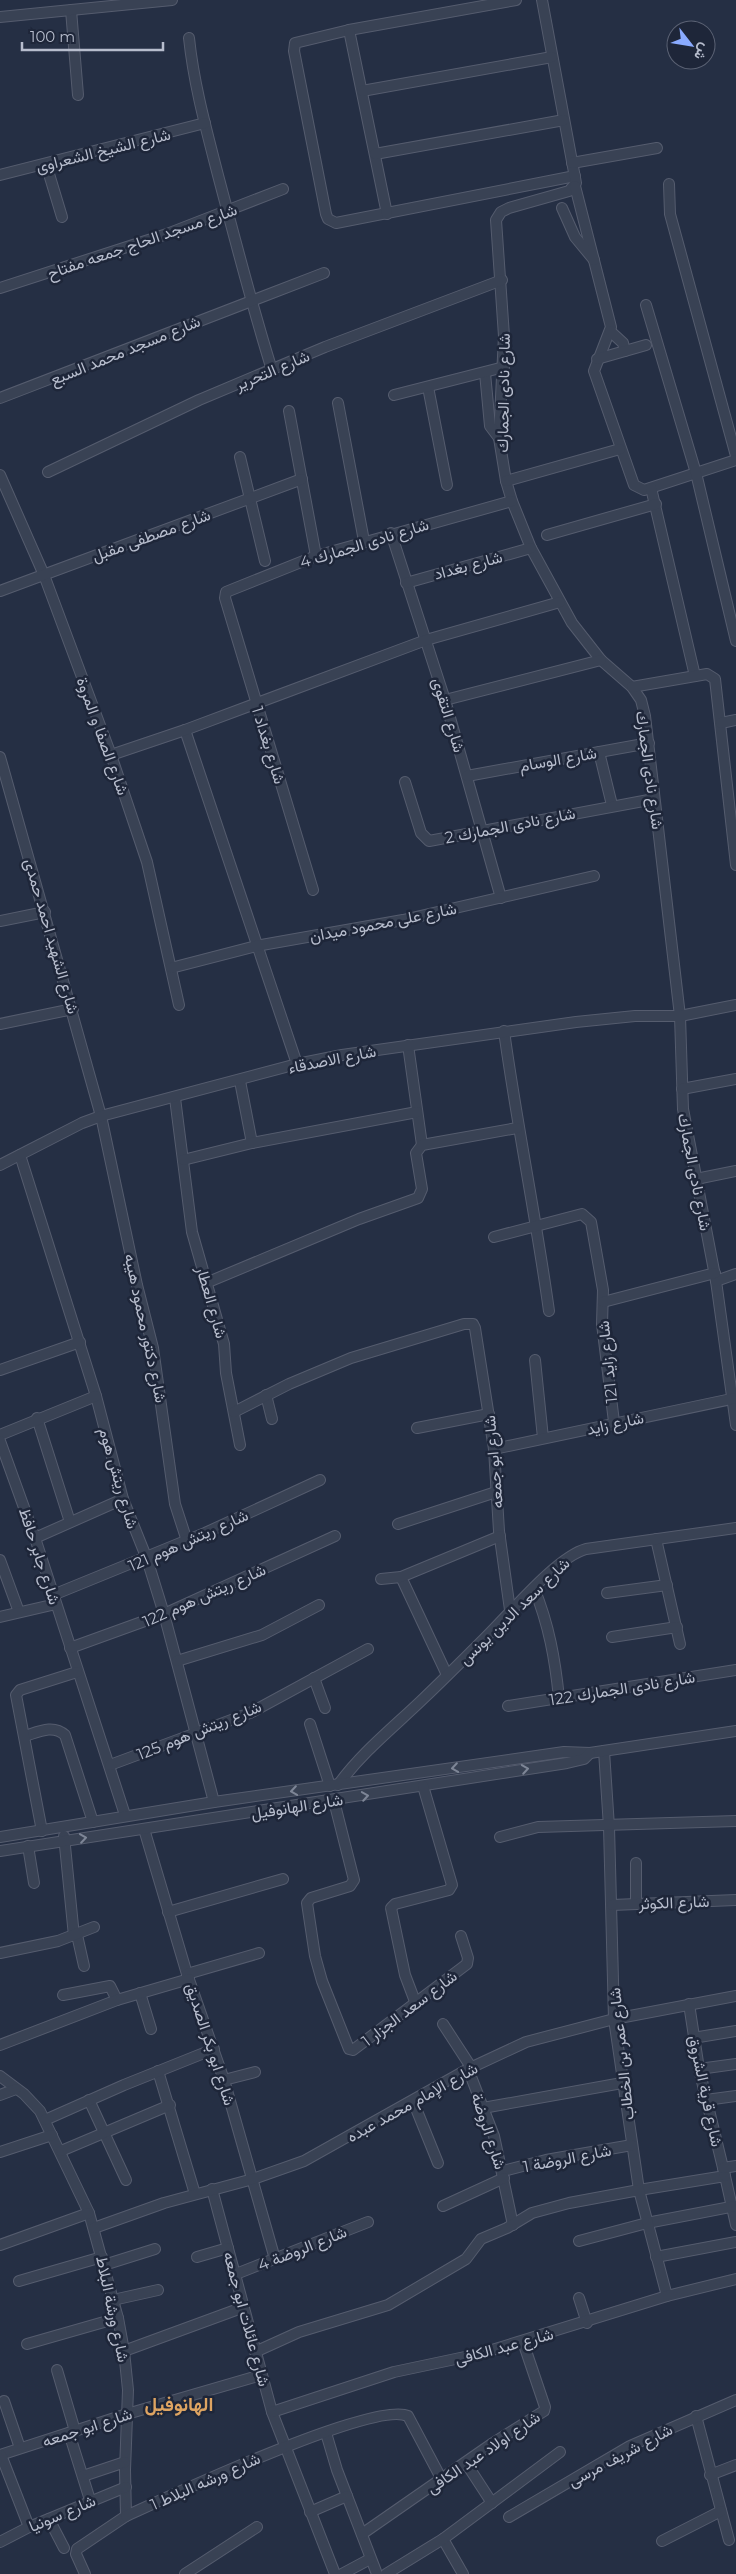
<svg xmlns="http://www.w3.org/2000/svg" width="736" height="2574" font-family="Montserrat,Vazirmatn,sans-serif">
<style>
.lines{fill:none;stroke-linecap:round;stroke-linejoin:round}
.minor-casing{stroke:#555c6e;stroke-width:12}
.minor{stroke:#394254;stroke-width:10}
.oneway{stroke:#7e8697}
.labels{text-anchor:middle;stroke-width:5;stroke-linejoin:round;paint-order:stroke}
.street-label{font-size:16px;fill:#b7bdcd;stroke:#1e2639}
.quarter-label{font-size:19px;font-weight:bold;fill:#dea462;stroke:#1e2639}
</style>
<rect width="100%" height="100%" fill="#252f44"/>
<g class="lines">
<!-- minor casing -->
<g class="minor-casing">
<g id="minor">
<path d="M516,0l-167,30 -54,13 -1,8 32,163 2,5 8,4 239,-47"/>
<path d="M542,0l34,183 -7,8 -60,17 -8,4 -5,8 8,116 -5,102 7,43 6,20 19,47 41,75 29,37 31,27 9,13 4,16 35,300 3,93 33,172 20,144"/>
<path d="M71,10l7,85"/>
<path d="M0,17l172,-17"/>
<path d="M349,30l38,184"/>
<path d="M189,38c5,48 18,94 30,141 17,64 33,127 53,191"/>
<path d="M362,91l190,-34"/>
<path d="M375,154l189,-34"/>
<path d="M572,163l85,-15"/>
<path d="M46,164l16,53"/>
<path d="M0,175l205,-52"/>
<path d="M669,184l1,30 66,242"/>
<path d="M575,186l36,141 -17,44 40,114 10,5 92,-30"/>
<path d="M562,208l13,29 19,23"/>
<path d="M0,288l167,-54 116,-45"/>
<path d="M646,305l50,168 40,168"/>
<path d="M610,331l13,12 2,8"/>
<path d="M597,359l49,-14"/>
<path d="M485,373l5,53 9,12"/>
<path d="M428,387l19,98"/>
<path d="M394,395l110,-28"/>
<path d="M0,398l324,-125"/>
<path d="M338,403l26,138"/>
<path d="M289,411l27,145"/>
<path d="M240,457l25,104"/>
<path d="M48,472l151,-72 126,-53 177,-67"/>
<path d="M0,475l44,100 67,180 36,107 32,143"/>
<path d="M506,481l114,-32"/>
<path d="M651,488l44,188"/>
<path d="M391,533l54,167 56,198"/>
<path d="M547,535l109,-31"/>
<path d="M406,583l125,-35"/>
<path d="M0,591l302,-112"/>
<path d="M632,687l75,-13 8,5 21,186"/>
<path d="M445,700l156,-40"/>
<path d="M721,723l15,-3"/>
<path d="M185,730l112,334"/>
<path d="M599,752l13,53"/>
<path d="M111,755l74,-25 241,-90 134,-38"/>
<path d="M0,757l101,359 36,169 16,63 22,156 12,37"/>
<path d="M467,776l182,-33"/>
<path d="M405,782l16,51 8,8 225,-42"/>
<path d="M313,890l-88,-292 1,-6 90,-36 196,-55"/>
<path d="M0,921l45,-9"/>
<path d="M171,968l85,-22 147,-26 191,-44"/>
<path d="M0,1024l73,-15"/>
<path d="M504,1031c13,94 32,186 45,280"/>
<path d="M408,1045l14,100"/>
<path d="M240,1081l12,62"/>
<path d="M682,1089l54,-10"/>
<path d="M175,1098l17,134 32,112 2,29 14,72"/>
<path d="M20,1155l76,241 27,103 24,60 17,55 50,188"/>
<path d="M183,1160l69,-17 165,-31"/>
<path d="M0,1165l82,-42 19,-7 196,-52 45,-9 234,-33 59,-6h45l56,-11"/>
<path d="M696,1179l40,-8"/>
<path d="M494,1237l88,-23 9,8 12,68 -1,34 12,98"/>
<path d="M716,1281l20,-7"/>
<path d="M206,1283l153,-64 59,-21 4,-9 -6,-36 6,-8 95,-17"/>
<path d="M603,1302l112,-29"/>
<path d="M535,1360l8,78"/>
<path d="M0,1370l80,-28"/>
<path d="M266,1395l6,24"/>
<path d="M234,1412l55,-28 62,-26 113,-34h9l2,4 19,121 5,82 11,79"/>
<path d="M37,1418l33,104"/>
<path d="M417,1428l72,-14"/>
<path d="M0,1435l96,-39"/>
<path d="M0,1441l35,97 90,277"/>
<path d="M494,1449l242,-51"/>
<path d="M398,1524l98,-32"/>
<path d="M35,1538l88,-39"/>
<path d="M656,1539l24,105"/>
<path d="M0,1560l19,52"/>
<path d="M401,1577l46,98"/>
<path d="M381,1579l20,-2 99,-41"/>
<path d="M534,1588c15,37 21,71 25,110"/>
<path d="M607,1593l60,-8"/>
<path d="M53,1595l152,-62 115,-53"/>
<path d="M0,1617l56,-13"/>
<path d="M612,1637l65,-10"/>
<path d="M70,1648l94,-34 171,-78"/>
<path d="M177,1661l85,-26 57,-30"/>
<path d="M314,1678l11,30"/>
<path d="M508,1706l228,-36"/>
<path d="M310,1724l20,62"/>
<path d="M25,1736c13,-4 28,-12 40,-1l28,87"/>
<path d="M604,1751l5,76 5,192 25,171 86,-14 11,49"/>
<path d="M110,1765l140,-52 118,-64"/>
<path d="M338,1785c25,-34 56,-58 86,-87 20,-19 40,-39 60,-59 24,-23 72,-82 102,-90l150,-21"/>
<path d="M334,1801l20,79 -4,6 -39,12 -4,5 8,53 7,25 27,68 4,1 114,-86 1,-6 -7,-22"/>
<path d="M144,1829l43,145 37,106 51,179"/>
<path d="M42,1831l-26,-136 4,-5 57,-18"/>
<path d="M64,1836l10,100"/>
<path d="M0,1837l214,-35 350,-50 26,1 146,-22"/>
<path d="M500,1837l38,-10 198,-6"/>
<path d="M28,1846l6,37"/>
<path d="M0,1851l567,-88 17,-4 6,-6"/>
<path d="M636,1863v41"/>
<path d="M612,1905l124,-5"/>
<path d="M168,1912l115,-33"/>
<path d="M77,1935l7,31"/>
<path d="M0,1953l58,-12 36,-14"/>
<path d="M187,1974l72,-21"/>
<path d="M140,1993l11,36"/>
<path d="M63,1995l47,-9 7,14"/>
<path d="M416,2004l-11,-29 -14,-67 4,-4 54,-14 3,-5 -29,-99"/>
<path d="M689,2004l10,65 26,107"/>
<path d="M443,2024l28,43"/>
<path d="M693,2038l43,-7"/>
<path d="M0,2045l117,-45 72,-21"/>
<path d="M468,2069l26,67 19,89"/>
<path d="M699,2069l37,-5"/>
<path d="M158,2071l37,123"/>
<path d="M0,2076l24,18 16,17 49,102 29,105 6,33 4,39 -3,80 1,46 -49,33 -1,5 9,20"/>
<path d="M224,2080l31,-8"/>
<path d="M0,2095l16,-6"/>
<path d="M89,2100l37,80"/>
<path d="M706,2100l30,-4"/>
<path d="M413,2101l25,62"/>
<path d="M483,2108l139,-25"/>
<path d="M45,2120l79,-35 90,-36"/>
<path d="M61,2151l109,-46"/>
<path d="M0,2152l52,-17"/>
<path d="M723,2168l13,-2"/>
<path d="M503,2171l43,-11 86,-15"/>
<path d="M212,2189l60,223 63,162"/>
<path d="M443,2206l61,-28"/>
<path d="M94,2228l70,-25 89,-24 51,-18 164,-92 58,-27 88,-23 122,-23"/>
<path d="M579,2241l68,-18 89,-17"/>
<path d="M0,2245l89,-32"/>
<path d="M197,2257l31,-9"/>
<path d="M656,2257l80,-15"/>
<path d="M104,2265l51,-16"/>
<path d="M236,2274l132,-52"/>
<path d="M19,2281l83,-24"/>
<path d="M579,2298l8,25"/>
<path d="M113,2300l45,-10"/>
<path d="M27,2344l91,-26"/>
<path d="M124,2351l120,-44"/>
<path d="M255,2352l44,-20 89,-27 78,-46 15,-20 26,-11 25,-15 37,-10 70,-13 28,106"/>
<path d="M57,2370l18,61"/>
<path d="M4,2401l16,47"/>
<path d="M272,2412l122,-40 85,-18 188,-58 69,-17"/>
<path d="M696,2416l33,124"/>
<path d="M69,2433l21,67"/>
<path d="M326,2433l11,37 40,104"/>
<path d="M0,2455l127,-41 134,-39"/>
<path d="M1,2455l28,72"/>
<path d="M466,2463l26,40"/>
<path d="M710,2475l26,-10"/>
<path d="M83,2476l42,-14"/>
<path d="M310,2512l37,-16"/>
<path d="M126,2516c42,-19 249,-116 282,-100l34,64"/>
<path d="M509,2517l121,-71 106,-46"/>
<path d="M49,2519l15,29"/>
<path d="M362,2534l131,-91 51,-32 1,-4 -22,-65"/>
<path d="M443,2539l20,35"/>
<path d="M662,2541l59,-30"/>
<path d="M0,2542l29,-15 97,-40"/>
<path d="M185,2574l72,-47"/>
<path d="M342,2574l28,-15"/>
<path d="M386,2574l57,-35 117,-87"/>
</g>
</g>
<!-- minor -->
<use href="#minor" class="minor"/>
</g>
<!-- one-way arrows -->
<defs><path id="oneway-chevron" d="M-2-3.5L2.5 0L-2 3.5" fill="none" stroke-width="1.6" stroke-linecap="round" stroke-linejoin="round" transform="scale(1.25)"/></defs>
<g class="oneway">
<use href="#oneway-chevron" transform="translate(455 1768) rotate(172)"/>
<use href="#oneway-chevron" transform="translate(525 1769) rotate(-9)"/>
<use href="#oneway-chevron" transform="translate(294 1791) rotate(172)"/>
<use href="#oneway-chevron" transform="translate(365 1796) rotate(-9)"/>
<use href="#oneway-chevron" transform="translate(83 1838) rotate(-8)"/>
</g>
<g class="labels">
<!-- street labels -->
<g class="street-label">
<text transform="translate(103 150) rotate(-14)" y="6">شارع الشيخ الشعراوى</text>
<text transform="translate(142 241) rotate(-19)" y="6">شارع مسجد الحاج جمعه مفتاح</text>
<text transform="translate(125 350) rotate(-22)" y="6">شارع مسجد محمد السبع</text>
<text transform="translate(272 370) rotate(-23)" y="6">شارع التحرير</text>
<text transform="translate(503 393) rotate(-89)" y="6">شارع نادى الجمارك</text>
<text transform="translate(151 535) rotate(-20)" y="6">شارع مصطفى مقبل</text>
<text transform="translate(364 543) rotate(-17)" y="6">شارع نادى الجمارك 4</text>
<text transform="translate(468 565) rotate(-15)" y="6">شارع بغداد</text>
<text transform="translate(449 715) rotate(73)" y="6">شارع التقوى</text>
<text transform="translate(103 736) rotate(70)" y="6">شارع الصفا و المروة</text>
<text transform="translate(269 745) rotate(73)" y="6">شارع بغداد 1</text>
<text transform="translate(558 759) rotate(-10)" y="6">شارع الوسام</text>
<text transform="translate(650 770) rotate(82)" y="6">شارع نادى الجمارك</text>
<text transform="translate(510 825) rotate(-11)" y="6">شارع نادى الجمارك 2</text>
<text transform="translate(383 922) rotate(-11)" y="6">شارع على محمود ميدان</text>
<text transform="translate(52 936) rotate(74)" y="6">شارع الشهيد احمد حمدى</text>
<text transform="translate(332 1059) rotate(-11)" y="6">شارع الاصدقاء</text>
<text transform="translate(695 1172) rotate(79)" y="6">شارع نادى الجمارك</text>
<text transform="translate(212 1302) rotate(74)" y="6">شارع العطار</text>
<text transform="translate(146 1328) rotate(78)" y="6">شارع دكتور محمود هيبه</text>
<text transform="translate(607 1362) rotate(-96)" y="6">شارع زايد 121</text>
<text transform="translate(615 1423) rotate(-12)" y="6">شارع زايد</text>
<text transform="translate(493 1462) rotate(-95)" y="6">شارع ابو جمعه</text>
<text transform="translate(119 1478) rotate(74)" y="6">شارع ريتش هوم</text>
<text transform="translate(188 1540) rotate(-24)" y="6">شارع ريتش هوم 121</text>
<text transform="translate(40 1556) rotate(72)" y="6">شارع جابر حافظ</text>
<text transform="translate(204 1595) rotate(-24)" y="6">شارع ريتش هوم 122</text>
<text transform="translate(514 1611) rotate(-44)" y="6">شارع سعد الدين يونس</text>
<text transform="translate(622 1688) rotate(-9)" y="6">شارع نادى الجمارك 122</text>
<text transform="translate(199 1730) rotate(-22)" y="6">شارع ريتش هوم 125</text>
<text transform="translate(297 1806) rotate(-9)" y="6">شارع الهانوفيل</text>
<text transform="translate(674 1902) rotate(-2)" y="6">شارع الكوثر</text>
<text transform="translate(409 2008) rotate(-37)" y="6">شارع سعد الجزار 1</text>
<text transform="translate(211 2044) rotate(72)" y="6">شارع ابو بكر الصديق</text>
<text transform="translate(621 2054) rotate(-96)" y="6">شارع عمر بن الخطاب</text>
<text transform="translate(706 2091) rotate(78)" y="6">شارع قرية الشروق</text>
<text transform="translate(412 2102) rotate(-29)" y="6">شارع الإمام محمد عبده</text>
<text transform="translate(489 2131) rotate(72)" y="6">شارع الروضة</text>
<text transform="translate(567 2158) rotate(-11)" y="6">شارع الروضة 1</text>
<text transform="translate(302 2248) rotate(-22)" y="6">شارع الروضة 4</text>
<text transform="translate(113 2309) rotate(78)" y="6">شارع ورشة البلاط</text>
<text transform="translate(247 2319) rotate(75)" y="6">شارع عائلات ابو جمعه</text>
<text transform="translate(504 2346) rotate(-15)" y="6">شارع عبد الكافى</text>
<text transform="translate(87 2427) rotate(-18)" y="6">شارع ابو جمعه</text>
<text transform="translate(483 2452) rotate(-34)" y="6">شارع اولاد عبد الكافى</text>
<text transform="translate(620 2455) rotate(-28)" y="6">شارع شريف مرسى</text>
<text transform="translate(205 2481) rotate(-24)" y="6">شارع ورشه البلاط 1</text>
<text transform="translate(62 2513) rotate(-23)" y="6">شارع سونيا</text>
</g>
<!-- quarter labels -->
<g class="quarter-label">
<text x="179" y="2411">الهانوفيل</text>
</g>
</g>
<!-- north arrow -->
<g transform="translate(691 45) rotate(121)"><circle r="24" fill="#1e2639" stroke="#5b6274"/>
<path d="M0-4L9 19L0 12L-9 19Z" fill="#8aabff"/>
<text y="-8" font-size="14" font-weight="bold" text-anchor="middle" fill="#b7bdcd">ش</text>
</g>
<!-- scale -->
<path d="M22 42v8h141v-8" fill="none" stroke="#b7bdcd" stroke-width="2.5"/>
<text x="30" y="42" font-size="15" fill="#b7bdcd" stroke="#1e2639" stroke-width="4" paint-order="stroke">100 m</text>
</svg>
